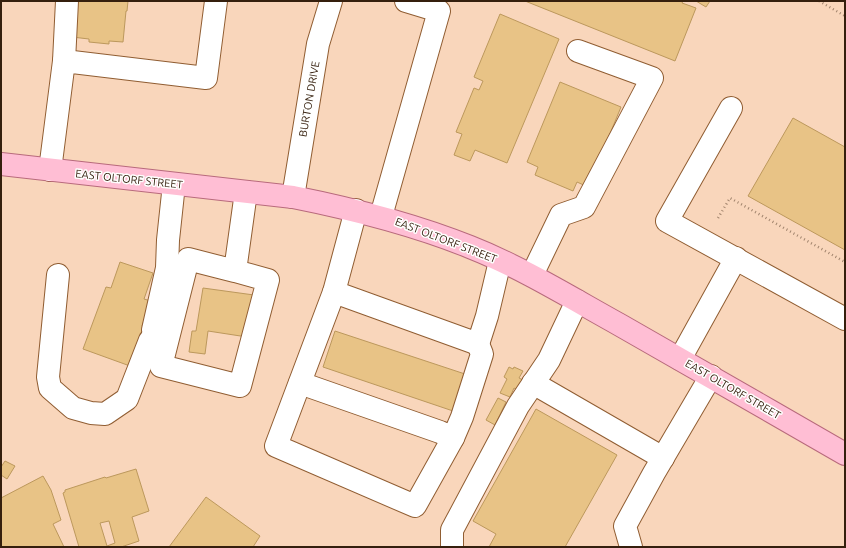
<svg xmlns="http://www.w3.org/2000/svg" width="846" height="548" font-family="Ubuntu,sans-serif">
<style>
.building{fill:#e8c386;stroke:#bc985c;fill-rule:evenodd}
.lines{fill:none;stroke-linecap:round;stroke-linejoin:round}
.minor-casing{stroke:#905d32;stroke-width:24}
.major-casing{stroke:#b86a7c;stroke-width:24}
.path{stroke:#a1846d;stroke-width:2.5;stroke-dasharray:1 3;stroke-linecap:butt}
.minor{stroke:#fff;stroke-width:22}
.major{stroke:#ffbed4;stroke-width:22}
.labels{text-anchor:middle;stroke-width:3;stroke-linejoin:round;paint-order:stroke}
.street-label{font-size:11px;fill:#351f0d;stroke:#fefffe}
</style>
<rect width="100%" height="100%" fill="#f9d6bb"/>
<!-- building -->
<g class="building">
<path d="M75,1h53l-1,10h-1l-3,31 -14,-1v3l-20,-2v-3l-17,-2z"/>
<path d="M525,1h158l-1,2 14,5 -21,53z"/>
<path d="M696,1h14l-4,6z"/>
<path d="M500,14l59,25 -52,124 -32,-13 -5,11 -16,-6 8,-21 -6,-2 18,-44 5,2 4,-9 -9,-4z"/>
<path d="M560,82l61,25 -33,80 -11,-5 -4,9 -38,-16 3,-8 -11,-5z"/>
<path d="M793,118l52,29v103l-97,-54z"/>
<path d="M120,262l33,11 -9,26 7,2 -9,25 11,4 -23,36 -47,-17 23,-62 5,1z"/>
<path d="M203,288l51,7 -7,42 -39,-6 -3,23 -16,-2 3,-21h4z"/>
<path d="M335,331l133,44 -12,37 -133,-45z"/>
<path d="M509,367l4,2 1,-2 9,4 -4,7 4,2 -5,10 -4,-2 -4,9 -10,-4 7,-14 -3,-2z"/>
<path d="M498,398l8,4 -11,23 -9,-5z"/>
<path d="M536,409l81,46 -52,92h-76l7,-13 -23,-13z"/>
<path d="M5,461l10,5 -8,13 -6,-4v-8z"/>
<path d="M136,469l13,42 -17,6 7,24 -18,6h-42l-16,-54 2,-1v-2l40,-13 1,1zM109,521l6,22 -8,3 -7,-23z"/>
<path d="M43,476l8,14 10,30 -8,4 11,23h-63v-49z"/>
<path d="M206,497l54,39 -7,11h-84z"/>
</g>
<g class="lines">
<!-- minor casing -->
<g class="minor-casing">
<g id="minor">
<path d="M64,61l3,-60"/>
<path d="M731,108l-64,113 178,98"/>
<path d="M50,170l14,-109 142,17 10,-77"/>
<path d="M293,197l25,-153 13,-43"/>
<path d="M356,210l-22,82 144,52 9,-28 13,-55"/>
<path d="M381,216l58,-205 -33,-10"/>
<path d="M235,271l33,9 -28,106 -79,-20 27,-107 47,12 11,-79"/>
<path d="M58,275l-10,102 2,11 23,20 18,5 14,1 22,-15 23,-59"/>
<path d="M532,275l29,-60 23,-8 68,-129 -74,-27"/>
<path d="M334,292l-58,154 139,60 38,-68"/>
<path d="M153,330l14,-62 1,-28 6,-56"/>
<path d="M680,359l56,-101"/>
<path d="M300,383l140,49 13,6 9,-21 20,-63 -4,-10"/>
<path d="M533,383l130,75"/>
<path d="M452,547v-17l66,-124 31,-46 28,-59"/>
<path d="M631,547l-6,-21 29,-53 57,-97"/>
</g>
</g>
<!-- major casing -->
<g class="major-casing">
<path id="major" d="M1,164l292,33c60,12 120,27 177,50 53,21 101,51 150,78 76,43 150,86 225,129"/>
</g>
<!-- path -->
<g class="path">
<path d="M819,1l26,15"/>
<path d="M718,218l12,-20 115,64"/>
</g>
<!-- minor -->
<use href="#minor" class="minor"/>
<!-- major -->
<use href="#major" class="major"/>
</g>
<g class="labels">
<!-- street labels -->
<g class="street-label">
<text transform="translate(309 99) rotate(-80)" y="4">BURTON DRIVE</text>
<text transform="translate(129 179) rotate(6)" y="4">EAST OLTORF STREET</text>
<text transform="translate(446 240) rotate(21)" y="4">EAST OLTORF STREET</text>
<text transform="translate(733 389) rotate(30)" y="4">EAST OLTORF STREET</text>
</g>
</g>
<!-- border -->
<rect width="846" height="548" fill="none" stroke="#351f0d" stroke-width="4"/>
</svg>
